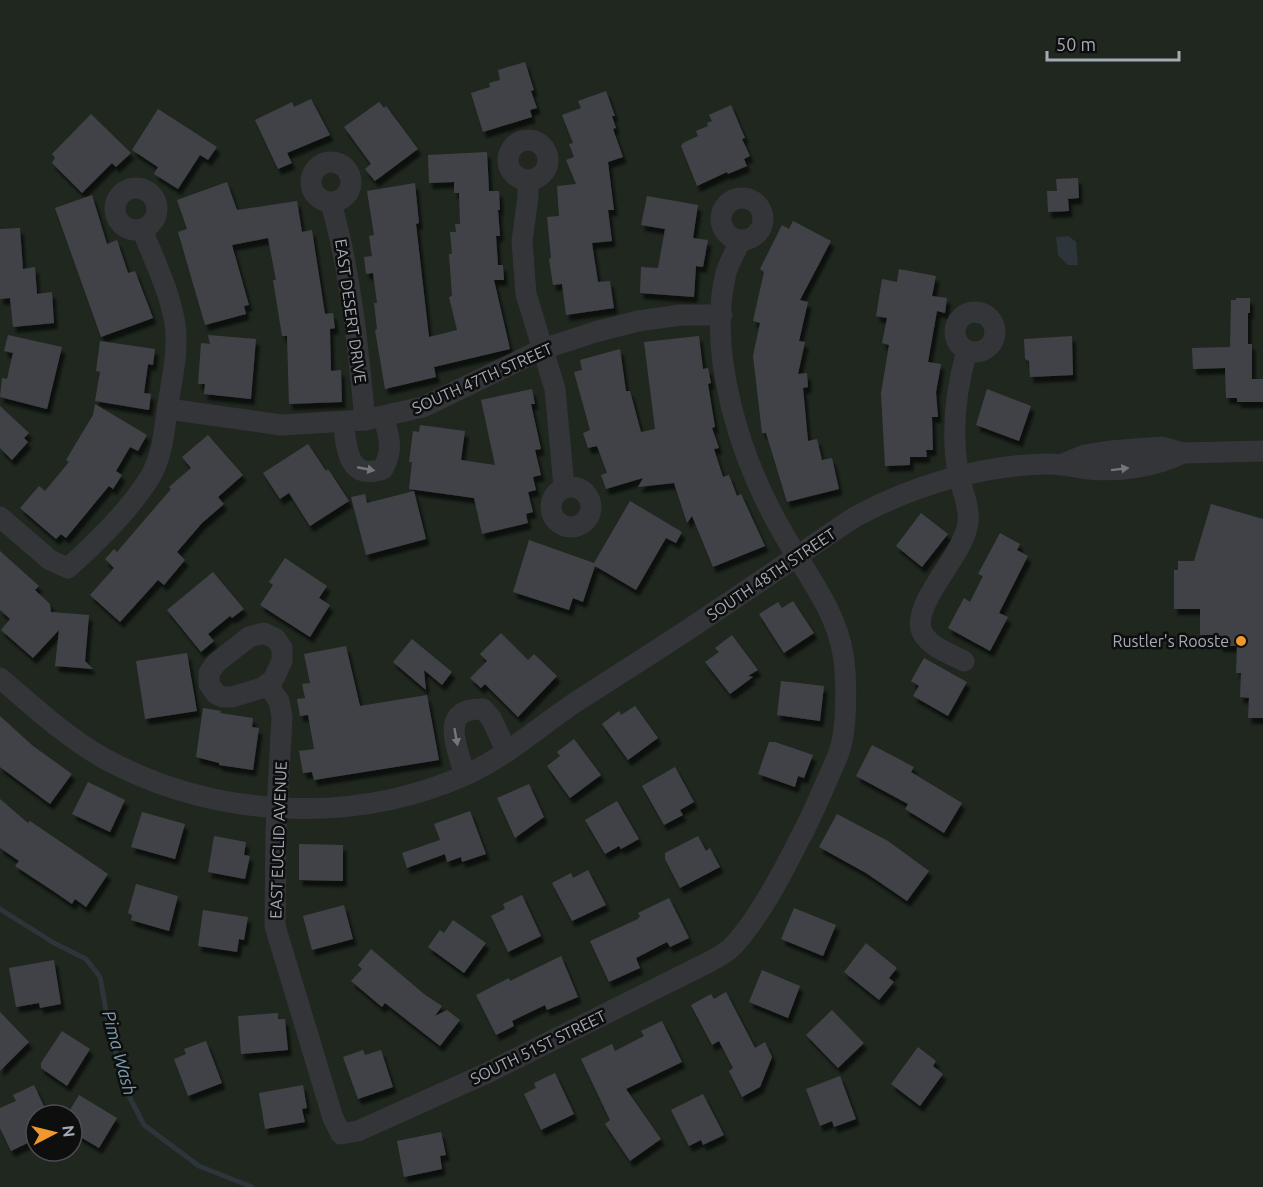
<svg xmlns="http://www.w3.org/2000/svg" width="1263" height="1187" font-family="Ubuntu,sans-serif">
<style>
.green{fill:#1f271f;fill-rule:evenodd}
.water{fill:#2b353a}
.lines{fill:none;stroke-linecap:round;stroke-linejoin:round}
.stream{stroke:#2b353a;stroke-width:5}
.building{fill:#414347;filter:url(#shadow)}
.minor{stroke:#343539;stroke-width:21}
.oneway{fill:#72767d}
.poi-dot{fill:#f0982e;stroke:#0e0e0f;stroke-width:2}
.labels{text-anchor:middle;stroke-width:5;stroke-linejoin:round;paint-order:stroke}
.street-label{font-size:16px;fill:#a4abb5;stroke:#0e0e0f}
.poi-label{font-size:16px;fill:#a4abb5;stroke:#0e0e0f;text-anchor:end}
.water-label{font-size:18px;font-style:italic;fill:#7b9db0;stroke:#0e0e0f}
</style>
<defs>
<filter id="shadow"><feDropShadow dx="3.5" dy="6" stdDeviation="1.5" flood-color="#0009"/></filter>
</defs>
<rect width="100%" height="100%" fill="#131314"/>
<!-- green -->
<path class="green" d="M0,0h1263v1187h-1263zM36,1115h36v36h-36z"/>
<!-- water -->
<path class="water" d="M1069,236l7,6 2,23h-10l-10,-10 -2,-18z"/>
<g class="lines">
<!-- stream -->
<path class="stream" d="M0,909l54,34 32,16 14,18 9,50 17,63 18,35 55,41 53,21"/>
</g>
<!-- building -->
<g class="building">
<path d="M525,62l9,28 -3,1 6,17 -7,2 2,7 -49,15 -12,-39 19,-6 -1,-4 11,-3 -2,-10z"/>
<path d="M606,91l9,25h-3l4,12 -3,1 10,28 -15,5 6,48h-6l4,31 -20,2 6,39 12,-1 4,27 -48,7 -4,-31 -9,1 -4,-26 2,-1 -4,-41 12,-1 -2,-30 19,-2 -10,-24 8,-3 -5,-13 4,-1 -11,-28 19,-7 -3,-7z"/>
<path d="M311,99l19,36 -43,18 5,10 -14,6 -23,-49 37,-18 2,5z"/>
<path d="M379,102l5,6 2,-2 32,43 -43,32 -10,-12 6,-5 -27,-37z"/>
<path d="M731,105l14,33 -3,1 8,17 -6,3 3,7 -19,8 -1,-2 -30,14 -16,-40 2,-3 15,-7 -2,-5 12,-5 -1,-3 5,-2 -3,-6z"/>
<path d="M158,109l59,38 -9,13 -8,-5 -22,34 -24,-15 4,-7 -26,-17z"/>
<path d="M91,114l40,39 -15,14 -4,-4 -30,30 -30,-30 3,-5 -3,-4z"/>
<path d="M487,152l2,39h10l1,19h-2l2,26h-4l2,29h5l1,15h-10l16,69 -76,18 2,10 -51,12 -10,-59 2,-1 -3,-26h3l-4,-30 -7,1 -2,-17 8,-1 -3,-20 5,-1 -7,-44 48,-8 4,40 -3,1 13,113 28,-7 -8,-33 3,-1 -3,-42h3l-2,-22h6l-1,-8h5l-1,-31h-5v-11l-25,1 -1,-28z"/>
<path d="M1078,178l1,20 -11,1 1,12 -21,1 -1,-21h10l-1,-12z"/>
<path d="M227,182l10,28 60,-9 5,31 10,-2 13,84 8,-1 2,15 -5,1 1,42 10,-1 1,32 -53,2 -2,-68h-5l-9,-56h3l-8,-42 -36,7 17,60 -5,1 2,8 -41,11 -27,-93 9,-3 -10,-29z"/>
<path d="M92,195l15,49 10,-4 11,33 7,-2 18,47 -52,19 -46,-129z"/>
<path d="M647,196l51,9 -5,33 15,2 -5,27 -7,-1 -2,31 -54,-4 1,-26 17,1 7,-39 -24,-4z"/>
<path d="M793,221l38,20 -31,59 8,2 -9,39 6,1 -7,32 9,-1 1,14 -5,1 5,53 9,-2 5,21 10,-2 7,31 -52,13 -21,-69h-4l-9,-77 7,-33 -7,-2 11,-49 -4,-3 22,-44 7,4z"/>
<path d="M20,228l3,41 12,-2 2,27 15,-2 2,31 -41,4 -3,-29 -10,1v-70z"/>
<path d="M899,269l37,7 -4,20 15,2 -2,15 -8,-2 -9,51 13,2 -5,28 2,25h-6l1,33h-7l1,7h-17v8l-25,1 -4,-73 8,-48 -7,-2 5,-25 -11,-2 6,-37 15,3z"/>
<path d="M1236,298h14v15h-2v31h4v35h11v23h-26v-4h-11l-1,-30 -32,1 -1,-21 38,-1 1,-47h5z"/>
<path d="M8,335l54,12 -15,62 -47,-12 2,-19 5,1 6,-26 -9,-2z"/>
<path d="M208,335l48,4 -5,60 -47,-5 1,-10h-7l3,-41 9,1z"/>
<path d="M699,336l4,33 5,-1 3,15 -3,1 7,43 -3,1 7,20 -5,1 9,28 6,-2 8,21 4,-2 24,52 -52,21 -21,-51 -5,7 -13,-40 -36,4 5,-9 -37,11 -5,-14 6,-2 -10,-27 -9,2 -5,-15 7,-3 -16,-58 8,-2 -2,-10 40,-11 6,42h4l11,41 14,-3 -11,-87z"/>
<path d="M1072,336l1,39 -43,2 -1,-16 -4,-2 -1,-20z"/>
<path d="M100,341l55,8 -2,16 -5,-1 -4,29 7,1 -2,16 -54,-9 5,-29 -4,-1z"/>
<path d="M532,389l3,15h-4l10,45 -6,1 6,25 -8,2 3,13 -8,2 5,20 -7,2 2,9 -46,11 -8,-36 -65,-9 3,-27h-3l4,-31 6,1 1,-7 45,6 -4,29 34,5 -14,-65z"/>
<path d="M987,389l44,17 -12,35 -43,-16z"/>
<path d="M95,404l52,31 -9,16 -8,-4 -14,24 6,4 -9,14 -4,-3 -43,52 -5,-4 -5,5 -36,-31 19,-22 6,5 24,-29 -3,-2 27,-45z"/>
<path d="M0,406l29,27 -5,5 4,4 -16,18 -12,-12z"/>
<path d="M208,435l35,40 -25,22 6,7 -22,19 -25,29 8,8 -21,25 -6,-5 -38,42 -30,-27 24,-27 -9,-9 9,-10 3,3 54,-63 -2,-2 22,-19 -9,-11z"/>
<path d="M308,444l18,27 2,-2 21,32 -39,25 -21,-33 -9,6 -17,-26z"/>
<path d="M414,491l12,48 -60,16 -15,-58 14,-3 2,9z"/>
<path d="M630,501l52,31 -6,11 -10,-5 -30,52 -41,-24 -12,36 -10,-4 -4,12 -56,-18 16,-52 65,23z"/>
<path d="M1211,504l52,15v199h-15l1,-20 -9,-1 1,-24h-5l1,-27h-18v-11h-19v-26h-26v-39h4v-9h16z"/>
<path d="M921,513l27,21 -26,33 -26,-21z"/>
<path d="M1000,533l20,11 -3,6 11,6 -29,57 9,4 -18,34 -42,-23 16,-30 6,4 13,-26 -5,-2z"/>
<path d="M0,551l39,35 -4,4 15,14 1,8 38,3 -4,46 8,8 -38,-3 4,-36 -26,28 -32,-28 9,-11 -10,-9z"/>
<path d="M285,558l42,28 -8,12 11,7 -20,32 -50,-32 13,-20 -4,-3z"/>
<path d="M213,572l31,37 -12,9 -2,-2 -22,18 6,7 -13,11 -34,-42z"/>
<path d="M793,601l21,32 -30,20 -25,-39 19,-12 4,6z"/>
<path d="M501,633l27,27 6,-6 23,22 -39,41 -33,-33 -4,4 -11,-10 17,-17 -7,-7z"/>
<path d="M732,635l26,35 -10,6 5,1 -23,17 -25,-32 14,-10 -4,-4z"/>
<path d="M412,639l40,33 -10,13 -18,-15 2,20 -33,-28z"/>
<path d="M346,646l14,60 67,-11 12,65 -125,20 -2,-8 -9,1 -4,-22 15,-2 -6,-34 -8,1 -3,-17 8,-1 -3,-14 8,-1 -6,-29z"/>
<path d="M187,653l10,58 -52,8 -9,-58z"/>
<path d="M924,658l43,24 -19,34 -35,-20 6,-10 -8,-5z"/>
<path d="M781,681l43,5 -4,35 -43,-6z"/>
<path d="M635,706l23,32 -30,22 -26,-36 17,-13 2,4z"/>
<path d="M203,708l18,3 -1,2 33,5 -1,9 7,1 -6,42 -34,-5v-2l-23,-6z"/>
<path d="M0,716l33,30 39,28 -22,30 -50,-37z"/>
<path d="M574,739l27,36 -31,23 -23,-32 13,-10 -3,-4z"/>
<path d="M769,742h6l38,13 -9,23 -6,-2 -3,11 -37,-13z"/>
<path d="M872,745l42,22 -3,5 51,31 -18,30 -39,-24 3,-5 -52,-28z"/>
<path d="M675,767l19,35 -14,8 3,5 -19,10 -22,-39z"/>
<path d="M88,782l37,18 -15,32 -38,-18z"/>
<path d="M529,784l15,33 -29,21 -18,-40z"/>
<path d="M0,799l28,24 2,-2 78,53 -22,33 -11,-8 -3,5 -19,-13 -38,-25 4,-5 -19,-13z"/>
<path d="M617,801l22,38 -18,10 -2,-3 -14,8 -20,-34z"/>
<path d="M470,811l16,43 -24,8 -1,-5 -14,5 -2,-8 -38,14 -5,-15 38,-13 -6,-16z"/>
<path d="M142,812l43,12 -10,35 -44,-12z"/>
<path d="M837,814l51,27 41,30 -22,30 -41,-28 -47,-26z"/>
<path d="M214,836l32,6 -2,13 6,1 -5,23 -37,-7z"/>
<path d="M698,836l8,15 4,-3 10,19 -40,21 -15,-29v-6z"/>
<path d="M299,844l44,1v36l-44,-1z"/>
<path d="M588,870l18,35 -34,16 -20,-38 19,-10 2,5z"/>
<path d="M136,884l42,12 -9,35 -38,-11 1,-5 -4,-2z"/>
<path d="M522,895l19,41 -33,16 -17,-36 14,-7 -2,-5z"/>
<path d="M669,898l20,40 -19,9 -3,-5 -31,16 4,10 -31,14 -19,-41 48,-22 2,-3 -2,-3z"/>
<path d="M344,905l9,34 -41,11 -9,-34z"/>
<path d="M794,908l42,17 -13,31 -42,-17z"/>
<path d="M203,910l45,7 -4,23 -5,-1 -2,13 -39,-6z"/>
<path d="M453,920l33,23 -22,30 -36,-26 12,-17 4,3z"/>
<path d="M866,943l31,25 -8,10 5,4 -15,18 -35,-28z"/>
<path d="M371,949l53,45 18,12 -7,10 12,-6 13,10 -20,26 -55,-43 -3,4 -31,-26 11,-12 -4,-4z"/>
<path d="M561,956l17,41 -31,13 -2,-5 -33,16 2,5 -18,9 -20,-40 33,-17 1,3z"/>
<path d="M54,960l7,44 -21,4 -1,-5 -23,4 -7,-39z"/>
<path d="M762,970l38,16 -12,32 -39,-16z"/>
<path d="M726,992l29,56 10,-6 7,15 -12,30 -18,10 -13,-26 4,-3 -14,-27 -7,4 -21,-40 20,-11 3,5z"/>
<path d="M832,1010l32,33 -26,25 -32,-33z"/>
<path d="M0,1012l29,30 -29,29z"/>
<path d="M278,1013v6h7l3,31 -47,4 -3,-38z"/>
<path d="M662,1021l20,41 -56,27 35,50 -31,22 -25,-37 5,-4 -29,-61 31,-15 3,7 29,-15 -3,-5z"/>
<path d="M62,1031l28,18 -23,37 -26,-18v-5z"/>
<path d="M206,1041l16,42 -34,13 -14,-37 12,-5 -2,-5z"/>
<path d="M918,1047l18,14 -3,5 10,8 -23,32 -29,-22z"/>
<path d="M363,1050l2,5 16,-5 12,37 -35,12 -15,-42z"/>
<path d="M555,1073l19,41 -33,16 -17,-36 12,-6 -2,-5z"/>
<path d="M840,1076l16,43 -22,8 -2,-6 -12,5 -14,-37z"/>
<path d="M34,1085l14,30h-12v24l-25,12 -11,-23v-20l16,-7 -3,-6z"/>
<path d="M303,1085l4,23 -5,1 3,13 -40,7 -6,-36z"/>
<path d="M703,1094l21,41 -21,10 -2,-5 -12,6 -18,-36z"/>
<path d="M79,1095l38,23 -18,30 -27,-16v-17h-5z"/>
<path d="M441,1132l5,23 -6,1 2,13 -38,8 -7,-36z"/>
</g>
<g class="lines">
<!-- minor -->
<g class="minor">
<circle cx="528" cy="160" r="20"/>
<circle cx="331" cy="182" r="20"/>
<path d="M528,180v17l-6,44 4,53 29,95 9,98"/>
<circle cx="136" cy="209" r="21"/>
<circle cx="742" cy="219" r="21"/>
<path d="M331,203c20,70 27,144 34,217"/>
<circle cx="975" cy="332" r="20"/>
<path d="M168,409l113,16 84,-5 58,-13 120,-58 52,-17 43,-11 43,-6h41"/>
<path d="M343,422c4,26 4,59 40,47 11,-22 6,-30 1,-52"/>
<path d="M1065,463l20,-8 25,-4 52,-4 21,6 80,-2"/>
<circle cx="571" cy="507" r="20"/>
<path d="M0,517l50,43 18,8c27,-24 63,-60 82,-91 12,-20 14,-44 17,-66 4,-29 12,-58 8,-87 -5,-32 -21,-64 -33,-95"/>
<path d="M264,633l12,6 6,9v13l-9,19 -11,8 -30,9h-9l-7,-3 -7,-10v-11l7,-10 33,-26z"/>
<path d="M964,661c-13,-7 -39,-16 -43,-32 -7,-29 44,-75 47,-107 2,-17 -7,-33 -10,-49 -7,-42 -3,-81 9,-122"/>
<path d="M0,678c33,28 67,60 105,81 110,59 248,67 363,15 42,-20 75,-51 114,-76 35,-23 71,-45 107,-69 55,-36 110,-75 166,-112 57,-31 123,-51 188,-53 16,-1 30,3 46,5 31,3 65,-2 94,-16"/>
<path d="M267,684l12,17 3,16 -6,112 -1,97 58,192 8,16 17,-3 129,-58 218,-109c9,-5 20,-10 27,-17 26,-27 50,-73 67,-107 11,-20 20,-41 29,-62 4,-9 9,-19 12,-29 7,-22 7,-71 3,-95 -7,-44 -38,-82 -60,-121 -41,-70 -77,-178 -57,-260 3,-11 10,-22 15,-33"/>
<path d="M465,775c-8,-27 -27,-68 18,-66l8,9 16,34"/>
</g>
</g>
<!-- one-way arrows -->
<defs><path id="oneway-solid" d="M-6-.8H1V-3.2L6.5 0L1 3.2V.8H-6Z" transform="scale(1.5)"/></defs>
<g class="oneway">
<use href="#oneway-solid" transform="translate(366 469) rotate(11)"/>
<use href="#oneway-solid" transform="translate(1120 469) rotate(-7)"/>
<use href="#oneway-solid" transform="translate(456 737) rotate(80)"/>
</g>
<!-- markers -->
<circle class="poi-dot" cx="1241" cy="641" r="6"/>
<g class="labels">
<!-- street labels -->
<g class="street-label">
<text transform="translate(351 311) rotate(82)" y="6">EAST DESERT DRIVE</text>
<text transform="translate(482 378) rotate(-24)" y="6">SOUTH 47TH STREET</text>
<text transform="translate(771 574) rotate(-34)" y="6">SOUTH 48TH STREET</text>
<text transform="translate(278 840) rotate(-88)" y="6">EAST EUCLID AVENUE</text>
<text transform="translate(538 1047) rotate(-26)" y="6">SOUTH 51ST STREET</text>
</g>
<!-- poi labels -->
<g class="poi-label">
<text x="1229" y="647">Rustler's Rooste</text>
</g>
<!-- water labels -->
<g class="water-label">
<text transform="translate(119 1053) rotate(75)" y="6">Pima Wash</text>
</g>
</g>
<!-- north arrow -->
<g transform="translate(54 1133) rotate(83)"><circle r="28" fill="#0e0e0f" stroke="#4a4d51" stroke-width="1.5"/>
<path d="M0-4.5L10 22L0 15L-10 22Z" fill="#f0982e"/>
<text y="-9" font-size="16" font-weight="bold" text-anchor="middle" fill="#a4abb5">N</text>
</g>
<!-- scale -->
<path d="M1047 51v9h132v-9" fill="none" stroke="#a4abb5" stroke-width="3"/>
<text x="1056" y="51" font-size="18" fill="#a4abb5" stroke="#0e0e0f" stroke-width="4.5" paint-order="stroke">50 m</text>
</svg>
